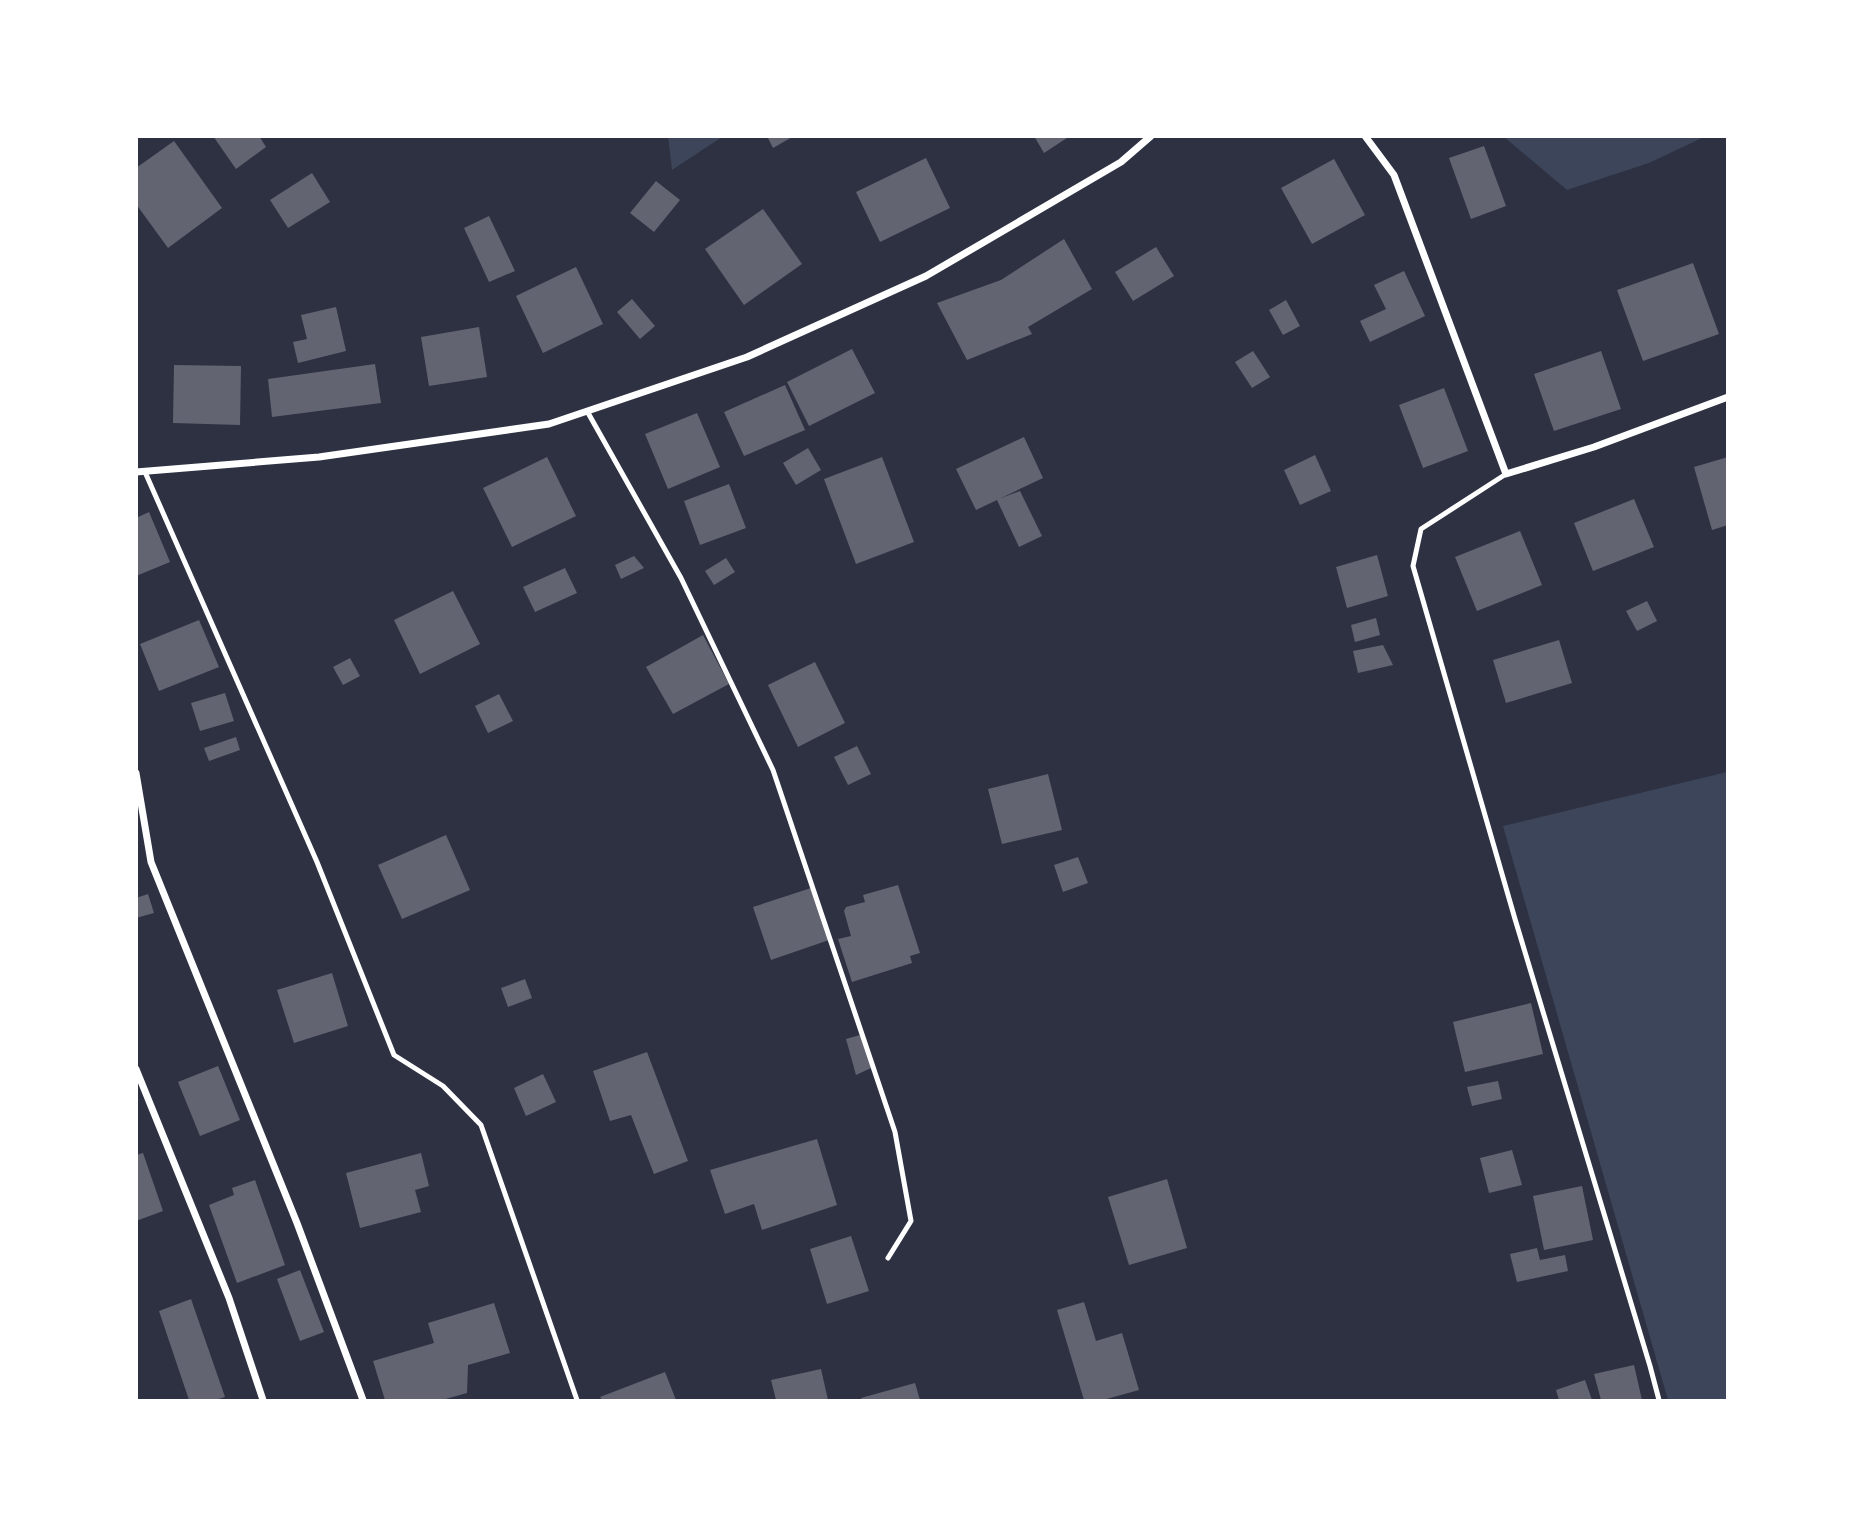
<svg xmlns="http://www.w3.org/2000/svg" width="1864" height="1537" font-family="'Times New Roman',serif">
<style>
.green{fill:#3c4559}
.building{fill:#626471}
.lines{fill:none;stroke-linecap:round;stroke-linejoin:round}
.service{stroke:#fff;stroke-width:5}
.minor{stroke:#fff;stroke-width:7}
</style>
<rect width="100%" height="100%" fill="#2d3142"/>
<!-- green -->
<g class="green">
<path d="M668,136h54v1l-50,33z"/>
<path d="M1504,137h200l-55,26 -82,27z"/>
<path d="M1727,772v628h-59l-165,-574z"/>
</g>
<!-- building -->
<g class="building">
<path d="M213,136h46l7,11 -30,22z"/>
<path d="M767,136h27l-21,12z"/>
<path d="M1034,136h36l-26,17z"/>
<path d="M174,141l48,67 -54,40 -32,-44v-36z"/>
<path d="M1484,146l22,60 -35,13 -22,-61z"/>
<path d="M926,158l24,50 -70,34 -24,-50z"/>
<path d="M1334,159l31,56 -53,29 -31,-56z"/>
<path d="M312,173l18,29 -42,26 -18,-28z"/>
<path d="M656,181l24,19 -26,32 -24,-19z"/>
<path d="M763,209l39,55 -58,41 -39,-56z"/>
<path d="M489,216l26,55 -26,11 -25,-54z"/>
<path d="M1064,239l28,50 -64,38 4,7 -65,26 -30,-57 64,-23z"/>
<path d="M1156,247l18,29 -41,25 -18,-29z"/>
<path d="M1693,263l26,71 -76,27 -26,-71z"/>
<path d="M576,267l27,57 -60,29 -27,-57z"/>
<path d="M1404,271l21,45 -55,26 -10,-21 26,-12 -12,-24z"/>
<path d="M632,299l23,27 -15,13 -23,-27z"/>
<path d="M1286,300l14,26 -17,9 -14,-25z"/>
<path d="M336,307l10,44 -48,12 -5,-21 14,-3 -6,-24z"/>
<path d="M479,327l8,50 -58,9 -8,-49z"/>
<path d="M852,349l23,44 -66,33 -22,-44z"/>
<path d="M1253,351l17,26 -18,11 -17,-26z"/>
<path d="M1601,351l20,58 -67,22 -20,-57z"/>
<path d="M375,364l6,39 -109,14 -4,-38z"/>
<path d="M174,365l67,1 -1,59 -67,-2z"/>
<path d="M785,385l20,45 -61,26 -20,-44z"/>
<path d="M1444,388l24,63 -45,17 -24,-63z"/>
<path d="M697,413l23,54 -52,22 -23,-55z"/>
<path d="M1024,437l19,41 -42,20 19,-7 22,45 -23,11 -22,-47 -21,10 -20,-41z"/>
<path d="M808,448l13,22 -25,15 -13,-22z"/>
<path d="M1315,455l16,36 -31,14 -16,-35z"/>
<path d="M547,457l29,59 -64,31 -29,-59z"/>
<path d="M882,457l32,85 -58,22 -32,-85z"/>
<path d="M1728,457v68l-16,5 -18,-63z"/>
<path d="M729,484l17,44 -46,17 -16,-44z"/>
<path d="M1634,499l20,48 -61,24 -19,-48z"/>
<path d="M149,512l21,50 -34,14v-58z"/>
<path d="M1520,531l22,54 -65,26 -22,-54z"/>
<path d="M1377,555l11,41 -41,12 -11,-41z"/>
<path d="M634,556l10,12 -23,11 -6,-14z"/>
<path d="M726,558l9,14 -21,13 -9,-14z"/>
<path d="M565,568l12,25 -42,19 -12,-25z"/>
<path d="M453,591l27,53 -60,30 -26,-54z"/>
<path d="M1647,601l10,20 -20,10 -11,-20z"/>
<path d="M1376,618l4,17 -25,7 -4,-17z"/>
<path d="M199,620l20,47 -60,24 -19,-47z"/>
<path d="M703,635l26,49 -56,30 -27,-47z"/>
<path d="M1559,640l13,43 -66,20 -13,-43z"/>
<path d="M1383,645l10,20 -35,8 -5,-22z"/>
<path d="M350,658l10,18 -17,9 -10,-18z"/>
<path d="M815,662l30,61 -47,24 -30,-62z"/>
<path d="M225,693l9,28 -34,10 -9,-28z"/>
<path d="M499,694l14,27 -25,12 -13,-27z"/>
<path d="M236,737l4,13 -31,11 -5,-13z"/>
<path d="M857,746l14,28 -23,11 -14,-28z"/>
<path d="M1048,774l14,56 -60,14 -14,-55z"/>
<path d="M446,835l24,55 -68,29 -24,-54z"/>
<path d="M1078,857l10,26 -25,9 -9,-27z"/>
<path d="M898,885l22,68 -10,3 2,7 -60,19 -14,-43 13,-3 -7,-25 2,-4 19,-5 -2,-7z"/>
<path d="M811,888l18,52 -58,20 -18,-53z"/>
<path d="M148,894l6,19 -18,5v-20z"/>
<path d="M332,973l16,53 -54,17 -17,-53z"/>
<path d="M525,979l7,19 -24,9 -7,-19z"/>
<path d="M1531,1003l12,51 -78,18 -12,-50z"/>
<path d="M860,1035l11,33 -15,7 -10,-36z"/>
<path d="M647,1052l41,109 -34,13 -23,-59 -21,6 -17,-50z"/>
<path d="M218,1066l22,54 -40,16 -22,-54z"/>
<path d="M543,1074l13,28 -30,14 -12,-28z"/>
<path d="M1498,1081l4,18 -30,7 -5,-19z"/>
<path d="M817,1139l20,66 -75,25 -8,-26 -29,10 -15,-44z"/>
<path d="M1512,1150l10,35 -33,8 -9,-35z"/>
<path d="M143,1153l20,58 -27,10v-66z"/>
<path d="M421,1153l8,33 -14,4 6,22 -61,16 -14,-55z"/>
<path d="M1167,1179l20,69 -58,17 -21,-68z"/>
<path d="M255,1180l30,85 -48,18 -28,-78 25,-10 -2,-7z"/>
<path d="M1582,1186l11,54 -49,10 -11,-54z"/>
<path d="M851,1236l18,55 -42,13 -17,-55z"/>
<path d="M1537,1248l3,12 25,-5 3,16 -51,11 -7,-28z"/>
<path d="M300,1270l24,62 -24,9 -23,-62z"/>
<path d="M191,1299l34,98 -10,3h-26l-30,-89z"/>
<path d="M1084,1302l12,39 26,-8 17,57 -36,10h-19l-27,-90z"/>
<path d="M494,1303l16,50 -42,12 -1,28 -25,7h-57l-12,-39 61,-18 -6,-20z"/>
<path d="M1634,1365l8,35h-41l-7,-26z"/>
<path d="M821,1369l7,31h-52l-5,-20z"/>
<path d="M665,1372l11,28h-74l-2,-3z"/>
<path d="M1585,1380l7,20h-33l-3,-10z"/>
<path d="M915,1383l5,17h-58l-1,-2z"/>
</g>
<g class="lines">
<!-- service -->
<g class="service">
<path d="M587,411l94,167 92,192 122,362 16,89 -23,37"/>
<path d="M145,472l172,390 77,193 49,31 38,39 96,275"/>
<path d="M1506,474l-85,55 -8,37 102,353 135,447 9,34"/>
</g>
<!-- minor -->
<g class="minor">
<path d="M1365,136l29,39 112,299 88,-27 134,-50"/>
<path d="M136,472l183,-15 230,-33 198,-67 179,-81 195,-114 30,-26"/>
<path d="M136,773l15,89 146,361 66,177"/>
<path d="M136,1069l93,229 34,102"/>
</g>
</g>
<!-- border -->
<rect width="1864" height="1537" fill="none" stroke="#ffffff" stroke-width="276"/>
</svg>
